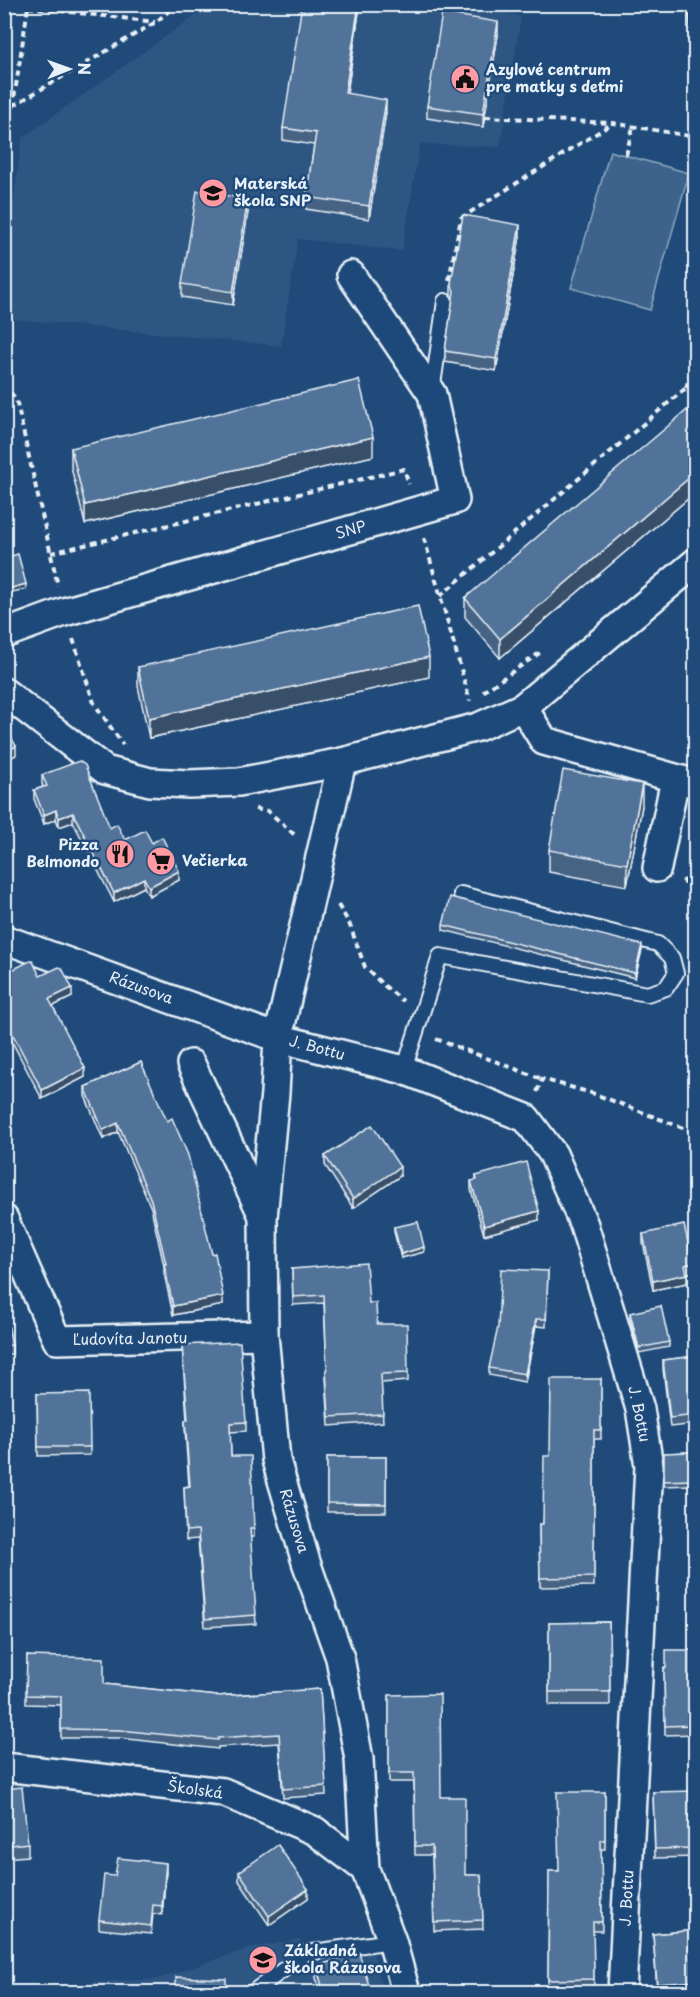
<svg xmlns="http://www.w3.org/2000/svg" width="700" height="1997" font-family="'Playpen Sans',sans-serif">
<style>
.built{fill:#2e5683}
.green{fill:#3c628c;stroke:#92aac2;stroke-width:1.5}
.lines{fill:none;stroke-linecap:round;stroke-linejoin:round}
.lane-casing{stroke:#e8f1f8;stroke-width:18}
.street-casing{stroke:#e8f1f8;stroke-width:32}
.path{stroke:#e8f1f8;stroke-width:4;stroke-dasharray:6 4.5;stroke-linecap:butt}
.lane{stroke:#1f4a7a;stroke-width:14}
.street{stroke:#1f4a7a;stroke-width:27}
.wall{fill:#466384;stroke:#e8f1f8;stroke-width:1.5}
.shaded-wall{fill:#39506b;stroke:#e8f1f8;stroke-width:1.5}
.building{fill:#517399;stroke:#e8f1f8;stroke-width:1.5}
.labels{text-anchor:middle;stroke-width:5;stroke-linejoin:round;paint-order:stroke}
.poi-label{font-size:15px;font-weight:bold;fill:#e8f1f8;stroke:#1f4a7a;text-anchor:start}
.street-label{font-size:15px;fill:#e8f1f8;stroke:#1f4a7a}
</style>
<rect width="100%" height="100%" fill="#1f4a7a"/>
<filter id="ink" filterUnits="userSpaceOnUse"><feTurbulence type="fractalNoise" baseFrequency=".0167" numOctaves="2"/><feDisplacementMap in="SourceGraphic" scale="12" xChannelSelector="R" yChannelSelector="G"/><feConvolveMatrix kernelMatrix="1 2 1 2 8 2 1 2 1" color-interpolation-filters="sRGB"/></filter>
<g filter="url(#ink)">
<!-- built -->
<g class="built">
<path d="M477,4l44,13 -21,130 -80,-3 -18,107 -104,-12 -17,107 -276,-28v-56l17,-124 188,-133z"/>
<path d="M300,1939l13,28 60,-15 10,40h-299l9,-10 65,-3 89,-30z"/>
</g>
<!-- green -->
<path class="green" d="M610,151l79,22 -39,137 -79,-22z"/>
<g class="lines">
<!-- lane casing -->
<g class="lane-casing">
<g id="lane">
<path d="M432,392l13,-91"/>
<path d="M404,1070l36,-114 207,38 19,-6 10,-15 -4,-15 -14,-14 -197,-50"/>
<path d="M253,1992l53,-39 86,-12"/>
</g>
</g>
<!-- street casing -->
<g class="street-casing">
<g id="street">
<path d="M4,634l60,-22 391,-112 -23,-106 -81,-119"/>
<path d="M4,692l101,78 45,12 39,2 50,-2 103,-20 136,-35 45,-20 173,-145"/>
<path d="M523,707l21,34 152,43"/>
<path d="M342,762l-64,276 -3,55 -12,124 1,118 12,125 30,102 34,96 19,101 6,110 27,72 14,51"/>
<path d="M657,868l18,-89"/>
<path d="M4,939l274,99 126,32 122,48 27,36 31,71 56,184 9,57 -27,526"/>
<path d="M191,1064l72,152"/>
<path d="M4,1219l53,121 207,-5"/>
<path d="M4,1767l219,25 92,39 50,38"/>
</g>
</g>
<!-- path -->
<g class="path">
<path d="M28,7l127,15"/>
<path d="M4,111l152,-89 21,-18"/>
<path d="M485,117l128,6 83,14"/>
<path d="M4,127l9,-22 15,-98 -4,-3"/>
<path d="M626,155l7,-28"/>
<path d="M449,280l12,-62 152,-95"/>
<path d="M4,385l12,14 42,187"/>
<path d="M686,388l10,-34"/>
<path d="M424,538l46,163"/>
<path d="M51,553l353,-84 5,15"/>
<path d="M440,596l246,-208 10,10"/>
<path d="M73,639l21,64 29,42"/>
<path d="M483,692l58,-40"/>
<path d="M255,809l13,2 27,24"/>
<path d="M683,879l13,26"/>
<path d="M338,905l11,18 16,44 16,16 22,18"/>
<path d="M436,1039l106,40"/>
<path d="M537,1092l5,-13 53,15 101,39"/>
</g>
<!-- lane -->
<use href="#lane" class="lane"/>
<!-- street -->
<use href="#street" class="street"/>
</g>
<!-- wall -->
<g class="wall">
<path d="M127,4h21l-1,5z"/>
<path d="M359,4v8l-12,82 39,18 -17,107 -63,-10v-12l8,-52 -31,-5v-12z"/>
<path d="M688,4h8v99z"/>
<path d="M498,35l-15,92 -56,-9v-12z"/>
<path d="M248,212l-15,93 -51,-8v-13z"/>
<path d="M520,236l-24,135 -51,-9v-11l8,-52 -2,-4v-12z"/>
<path d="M696,420v72l-196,166 -35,-41v-19z"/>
<path d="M71,448l302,8 -288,68 -14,-57z"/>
<path d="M138,667l291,10 -280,61 -11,-52z"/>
<path d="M42,775l83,65 27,3 27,37 -30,16 -5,-9 -30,15 -41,-80 -14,5 -3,-8 -12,5 -10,-25v-9l9,-3 -1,-3z"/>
<path d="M642,806l-15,80 -78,-14v-22z"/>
<path d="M443,925l199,25 -7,28 -192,-48z"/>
<path d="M12,970l28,6 32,21 -19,9 32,71 -43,22 -33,-63 -5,3z"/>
<path d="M141,1062l82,243 -50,10 -9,-42v-7l-13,-58 -33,-76 -15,7 -18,-43v-9z"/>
<path d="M325,1156l75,20 -47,32 -28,-43z"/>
<path d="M476,1176l63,44 -55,15 -13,-45v-9l5,-1z"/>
<path d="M394,1227l30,25 -23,6 -7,-26z"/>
<path d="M643,1234l50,38 -6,1v10l-34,7 -10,-47z"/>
<path d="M292,1269l77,34 8,21 31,49v8l-27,2 2,39 -54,4 -3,-48v-8h1l-3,-67 -31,2z"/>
<path d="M548,1271l-2,56 -10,-1 -11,56 -36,-7v-7z"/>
<path d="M4,1305l8,40v9l-8,1z"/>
<path d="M630,1313l39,29v5l-30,6 -9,-35z"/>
<path d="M182,1345l64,77v9l-16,1 1,24 23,72v9h-4l6,87 -51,3 -7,-88 -12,1 -2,-53 5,-1 -4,-57v-9h2z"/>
<path d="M696,1356v68l-26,3 -7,-58v-9z"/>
<path d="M601,1379v60h-7v147l-54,1 -1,-63h4l7,-68z"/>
<path d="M37,1394l53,53v8l-52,1z"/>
<path d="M690,1452l1,33 -27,1v-33z"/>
<rect x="327" y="1457" width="59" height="55"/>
<path d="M609,1622l1,83h-61v-82z"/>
<path d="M27,1656l77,28 113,12 103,-7 6,106 -43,3 -4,-55 -61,4v2l-99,-11h-58v-33l-35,-1z"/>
<path d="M664,1668l30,33h2v33l-31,1z"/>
<path d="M389,1695l52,102 24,78h16l2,54 -49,2 -2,-76h-17l-1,-73h-25z"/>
<path d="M4,1789l24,54v13l-24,2z"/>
<path d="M605,1792v57h-4l1,82h-9l1,57 -46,1 1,-118h9z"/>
<path d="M653,1792l43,16v49l-41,1z"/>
<path d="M166,1872l-4,43 -9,-1 -2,20 -52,-5v-9l16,-44z"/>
<path d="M239,1872l69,26 -39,27 -30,-44z"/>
<path d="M4,1883l4,26v12l-4,1z"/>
<path d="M696,1930v60l-39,2 -4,-58z"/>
<path d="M316,1966l55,26h-50l-5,-14z"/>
</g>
<!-- shaded-wall -->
<g class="shaded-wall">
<path d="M359,4v8l-14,93v-12z"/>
<path d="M498,22v13l-15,92v-13z"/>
<path d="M386,100v12l-17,107v-13z"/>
<path d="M248,199v13l-15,93v-13z"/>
<path d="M520,225v11l-24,135v-12z"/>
<path d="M373,437v19l-288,68v-19z"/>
<path d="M696,472v20l-196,166v-19z"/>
<path d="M26,584v5l-22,5v-4z"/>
<path d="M429,657v20l-280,61v-20z"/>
<path d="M16,746v9l-12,6v-8z"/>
<path d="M642,784v22l-15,80v-22z"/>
<path d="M56,810v9l-12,5v-9z"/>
<path d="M73,813v9l-14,5v-9z"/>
<path d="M179,871v9l-30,16v-9z"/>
<path d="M144,878v9l-30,15v-9z"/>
<path d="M642,945v5l-7,28v-5z"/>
<path d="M72,988v9l-23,11v-9z"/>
<path d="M9,1027v9l-5,3v-9z"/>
<path d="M85,1068v9l-43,22v-9z"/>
<path d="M118,1123v9l-15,7v-9z"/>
<path d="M400,1167v9l-47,32v-9z"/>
<path d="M539,1211v9l-55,15v-9z"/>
<path d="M424,1247v5l-23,6v-4z"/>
<path d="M693,1263v9l-8,2v-9z"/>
<path d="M687,1274v9l-34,7v-9z"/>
<path d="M223,1296v9l-50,10v-9z"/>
<path d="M536,1319v7l-11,56v-8z"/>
<path d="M166,1863v9l-4,43v-9z"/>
<path d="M308,1889v9l-39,27v-9z"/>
</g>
<!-- building -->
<g class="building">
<path d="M302,4h57l-14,89 41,7 -17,106 -63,-9 10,-64 -33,-5z"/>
<path d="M689,4h7v77z"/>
<path d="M442,13l56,9 -15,92 -56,-8z"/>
<path d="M197,191l51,8 -15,93 -51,-8z"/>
<path d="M463,215l57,10 -24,134 -51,-8 9,-60 -3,-8z"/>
<path d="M359,380l14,57 -288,68 -14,-57z"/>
<path d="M687,410l9,10v52l-196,167 -35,-41z"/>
<path d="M18,554l8,30 -22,6v-32z"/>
<path d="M418,606l11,51 -280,61 -11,-51z"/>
<path d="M4,724l12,22 -12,7z"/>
<path d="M79,761l6,4 25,63 7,-4 8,16 20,-10 7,13 10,-6 17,34 -30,16 -5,-9 -30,15 -41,-80 -14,5 -3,-8 -12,5 -10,-25 13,-4 -5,-11z"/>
<path d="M563,770l79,14 -15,80 -78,-14z"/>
<path d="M450,897l192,48 -7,28 -192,-48z"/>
<path d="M4,954l8,16 20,-10 8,16 19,-9 3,1 10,20 -23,11 36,69 -43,22 -33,-63 -5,3z"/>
<path d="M141,1062l26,59 5,-3 16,37 24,99 3,-1 8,43 -50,10 -9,-42h2l-15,-64 -33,-77 -15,7 -18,-43z"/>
<path d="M372,1125l28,42 -47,32 -28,-43z"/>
<path d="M526,1162l13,49 -55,15 -13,-45 6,-1 -1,-4z"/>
<path d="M418,1222l6,25 -23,7 -7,-27z"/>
<path d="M684,1225l9,38 -8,2 2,9 -34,7 -10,-47z"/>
<path d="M366,1263l3,40h7l1,21h30l1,49 -27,1 2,40 -54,3 -3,-47h1l-3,-75 -31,2 -1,-28z"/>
<path d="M501,1269l47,2 -2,48h-10l-11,55 -36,-6 9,-41z"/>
<path d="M4,1305l8,40 -8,1z"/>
<path d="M661,1306l8,36 -30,6 -9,-35z"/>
<path d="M240,1342l6,80 -16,1 1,33h20l3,72h-4l6,87 -51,4 -7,-89 -12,1 -2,-44 6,-1 -5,-66h3l-6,-75z"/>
<path d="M696,1356v59l-26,3 -7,-58z"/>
<path d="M551,1379h50v51h-7v147l-54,1 -1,-54h4l1,-68h6z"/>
<path d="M89,1393l1,54h-52l-1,-53z"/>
<path d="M690,1452l1,28 -27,1v-28z"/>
<path d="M327,1457h59v47l-59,-1z"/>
<path d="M609,1622l1,70h-61v-69z"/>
<path d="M666,1650h27l1,51h2v24l-31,1 -1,-58h2z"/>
<path d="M27,1656l77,2v26l113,12 103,-7 6,97 -43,3 -4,-55 -61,4v2l-99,-10 -58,-1v-33l-35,-1z"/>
<path d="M440,1694l1,103h24v78h16l2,45 -49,2 -2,-76h-17l-1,-73h-25v-78z"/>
<path d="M22,1787l6,56 -24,3v-57z"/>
<path d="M695,1791l1,57 -41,1 -2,-57z"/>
<path d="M557,1792h48v48h-4l1,82h-9l1,57 -46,1 1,-109h10z"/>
<path d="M278,1845l30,44 -39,27 -30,-44z"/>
<path d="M118,1858l48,5 -4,43 -9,-1 -2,21 -52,-6 5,-45 11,1z"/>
<path d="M4,1883l4,26h-4z"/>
<path d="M696,1930v51l-39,3 -4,-50z"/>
<path d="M359,1953l12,39h-47l-8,-26z"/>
<path d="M176,1977l50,2v13h-50z"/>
</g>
</g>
<!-- icons -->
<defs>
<g id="civic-disc" transform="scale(1.5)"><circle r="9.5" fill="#ff9aa2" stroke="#1f4a7a"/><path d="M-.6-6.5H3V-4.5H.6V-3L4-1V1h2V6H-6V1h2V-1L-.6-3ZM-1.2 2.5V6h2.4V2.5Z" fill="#111"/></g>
<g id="school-disc" transform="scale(1.5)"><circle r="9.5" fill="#ff9aa2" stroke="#1f4a7a"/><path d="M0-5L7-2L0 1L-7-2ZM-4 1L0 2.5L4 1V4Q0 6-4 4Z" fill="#111"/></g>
<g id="restaurant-disc" transform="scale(1.5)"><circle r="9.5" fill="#ff9aa2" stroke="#1f4a7a"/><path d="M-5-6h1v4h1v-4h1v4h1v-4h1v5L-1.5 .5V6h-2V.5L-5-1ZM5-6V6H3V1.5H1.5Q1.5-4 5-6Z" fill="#111"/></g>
<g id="supermarket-disc" transform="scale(1.5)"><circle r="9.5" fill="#ff9aa2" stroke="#1f4a7a"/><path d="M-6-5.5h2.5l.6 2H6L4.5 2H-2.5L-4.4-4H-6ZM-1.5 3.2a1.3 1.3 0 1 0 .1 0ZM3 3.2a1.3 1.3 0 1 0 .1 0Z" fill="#111"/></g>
</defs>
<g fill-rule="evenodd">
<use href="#civic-disc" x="465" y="79"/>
<use href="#school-disc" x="213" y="193"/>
<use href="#restaurant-disc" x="120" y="854"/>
<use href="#supermarket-disc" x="161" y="861"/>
<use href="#school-disc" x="263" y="1960"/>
</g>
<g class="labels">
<!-- poi labels -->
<g class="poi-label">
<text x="486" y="75">Azylové centrum<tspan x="486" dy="17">pre matky s deťmi</tspan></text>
<text x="234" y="189">Materská<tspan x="234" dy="17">škola SNP</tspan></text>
<text x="99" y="850" text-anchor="end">Pizza<tspan x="99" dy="17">Belmondo</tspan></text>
<text x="182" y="866">Večierka</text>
<text x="284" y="1956">Základná<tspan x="284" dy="17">škola Rázusova</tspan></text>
</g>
<!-- street labels -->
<g class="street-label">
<text transform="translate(351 530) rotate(-16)" y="5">SNP</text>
<text transform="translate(141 988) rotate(20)" y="5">Rázusova</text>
<text transform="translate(317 1048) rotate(15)" y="5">J. Bottu</text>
<text transform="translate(130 1339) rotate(-1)" y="5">Ľudovíta Janotu</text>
<text transform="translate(639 1414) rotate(78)" y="5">J. Bottu</text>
<text transform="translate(294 1521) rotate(73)" y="5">Rázusova</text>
<text transform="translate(195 1790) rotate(8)" y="5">Školská</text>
<text transform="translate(627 1898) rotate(-87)" y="5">J. Bottu</text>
</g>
</g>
<!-- margin -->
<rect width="700" height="1997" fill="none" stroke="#1f4a7a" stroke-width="24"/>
<rect x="12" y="12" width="676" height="1973" fill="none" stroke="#e8f1f8" stroke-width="2" filter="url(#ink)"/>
<!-- north arrow -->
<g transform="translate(69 69) rotate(89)" stroke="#1f4a7a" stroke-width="4.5" paint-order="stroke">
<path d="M0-4.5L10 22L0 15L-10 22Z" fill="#e8f1f8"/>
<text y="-9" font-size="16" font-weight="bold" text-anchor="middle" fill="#e8f1f8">N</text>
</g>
</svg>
